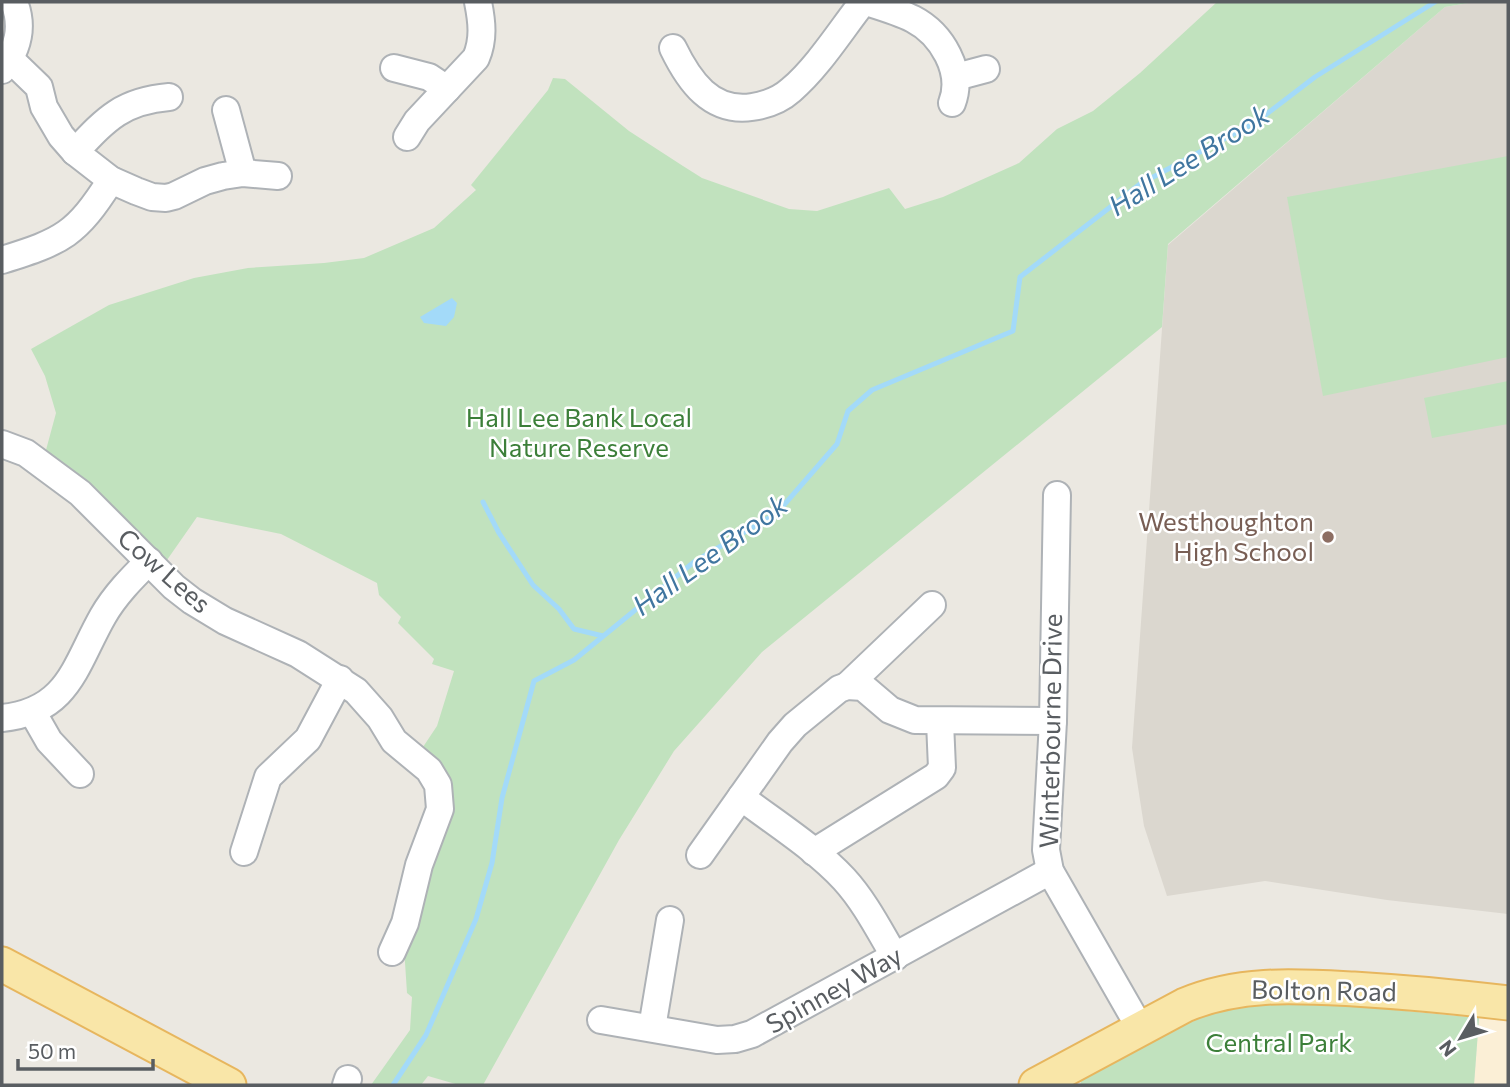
<svg xmlns="http://www.w3.org/2000/svg" width="1510" height="1087" font-family="Commissioner,sans-serif">
<style>
.commercial{fill:#fbefd6}
.education{fill:#dbd7cf}
.green{fill:#c1e2be}
.water{fill:#a3daf9}
.lines{fill:none;stroke-linecap:round;stroke-linejoin:round}
.stream{stroke:#a3daf9;stroke-width:5}
.minor-casing{stroke:#aeb2b6;stroke-width:30}
.major-casing{stroke:#e7b65e;stroke-width:37}
.minor{stroke:#fff;stroke-width:26}
.major{stroke:#f9e6a8;stroke-width:33}
.education-dot{fill:#8d6e63;stroke:#fff;stroke-width:2.5}
.labels{text-anchor:middle;stroke-width:5;stroke-linejoin:round;paint-order:stroke}
.park-label{font-size:26px;fill:#3c7f39;stroke:#fff}
.education-label{font-size:26px;fill:#785e54;stroke:#fff;text-anchor:end}
.street-label{font-size:26px;fill:#595d61;stroke:#fff}
.water-label{font-size:28px;font-style:italic;fill:#4076a0;stroke:#fff}
</style>
<rect width="100%" height="100%" fill="#ebe8e1"/>
<!-- commercial -->
<path class="commercial" d="M1479,1018l29,3v64h-34z"/>
<!-- education -->
<path class="education" d="M1474,2h34v912l-121,-14 -122,-19 -98,15 -23,-70 -12,-78 36,-503 277,-238z"/>
<!-- green -->
<g class="green">
<path d="M1217,2h257l-29,5 -277,237 -6,83 -400,325 -88,99 -55,89 -136,245h-24l-31,-9 -7,9h-50l39,-55 2,-33 -5,-4 -3,-46 45,-145 -28,-52 16,-24 17,-55 -22,-7 2,-5 -36,-36 3,-6 -22,-22 -2,-12 -96,-49 -84,-17 -30,43 -121,-110 10,-37 -11,-37 -14,-27 78,-44 85,-27 54,-10 76,-5 40,-5 70,-30 42,-38 -5,-5 77,-95 5,-12 12,1 64,52 54,35 19,12 87,31 28,2 72,-23 16,21 38,-12 76,-34 38,-34 36,-18 47,-38z"/>
<path d="M1508,156v201l-185,39 -36,-199z"/>
<path d="M1508,381v43l-76,14 -8,-40z"/>
<path d="M1302,1001l177,17 -5,67h-394l3,-10 124,-63 30,-7z"/>
</g>
<!-- water -->
<path class="water" d="M452,298l5,5 -3,14 -8,9 -22,-3 -4,-6z"/>
<g class="lines">
<!-- stream -->
<g class="stream">
<path d="M483,502l16,31 34,52 26,24 15,20 29,7"/>
<path d="M393,1085l33,-50 50,-116 16,-56 10,-65 32,-117 40,-21 120,-98 83,-49 60,-69 11,-33 24,-21 141,-59 7,-54 120,-93 116,-62 59,-45 120,-75"/>
</g>
<!-- minor casing -->
<g class="minor-casing">
<g id="minor">
<path d="M866,2c16,5 33,10 47,17 29,15 51,53 39,84"/>
<path d="M673,48c16,33 38,65 79,59 14,-2 29,-8 39,-17 27,-23 50,-60 72,-88"/>
<path d="M10,59l29,28 5,20 17,29 14,16 36,28 25,11 16,6 14,1 8,-2 31,-15 18,-5 20,-3 35,3"/>
<path d="M394,68l35,9 18,12"/>
<path d="M2,70c16,-21 22,-43 12,-68"/>
<path d="M956,77l30,-8"/>
<path d="M226,110l17,63"/>
<path d="M407,137l10,-16 59,-63c8,-19 6,-36 2,-56"/>
<path d="M75,152c31,-33 47,-51 94,-55"/>
<path d="M2,260c61,-19 74,-25 109,-80"/>
<path d="M2,444l24,9 54,40 94,94 18,14 33,20 73,33 58,37 24,27 14,23 35,29 9,15 2,24 -21,56 -14,58 -13,29"/>
<path d="M1057,495l-4,226 -7,129 4,21 90,157"/>
<path d="M847,686l85,-81"/>
<path d="M33,713l16,28 31,33"/>
<path d="M2,718c67,-7 73,-53 101,-102 12,-21 29,-38 46,-55"/>
<path d="M741,797c34,26 73,50 103,82 21,23 35,51 51,78"/>
<path d="M244,852l24,-75 40,-38 32,-60"/>
<path d="M814,852l122,-76 6,-8 -2,-46"/>
<path d="M700,855l80,-113 15,-17 44,-36 8,-3 16,1 27,23 25,10 138,1"/>
<path d="M601,1020l116,20 18,-1 17,-5 298,-163"/>
<path d="M652,1028l18,-108"/>
<path d="M346,1085l2,-6"/>
</g>
</g>
<!-- major casing -->
<g class="major-casing">
<g id="major">
<path d="M2,964l227,121"/>
<path d="M1036,1085l149,-80c55,-23 110,-19 169,-16 51,3 103,8 154,14"/>
</g>
</g>
<!-- minor -->
<use href="#minor" class="minor"/>
<!-- major -->
<use href="#major" class="major"/>
</g>
<!-- markers -->
<circle class="education-dot" cx="1328" cy="537" r="7"/>
<g class="labels">
<!-- park labels -->
<g class="park-label">
<text x="579" y="427">Hall Lee Bank Local<tspan x="579" dy="30">Nature Reserve</tspan></text>
<text x="1279" y="1052">Central Park</text>
</g>
<!-- education labels -->
<g class="education-label">
<text x="1314" y="531">Westhoughton<tspan x="1314" dy="30">High School</tspan></text>
</g>
<!-- street labels -->
<g class="street-label">
<text transform="translate(164 571) rotate(41)" y="9">Cow Lees</text>
<text transform="translate(1051 731) rotate(-89)" y="9">Winterbourne Drive</text>
<text transform="translate(834 990) rotate(-29)" y="9">Spinney Way</text>
<text transform="translate(1324 991) rotate(1)" y="9">Bolton Road</text>
</g>
<!-- water labels -->
<g class="water-label">
<text transform="translate(1189 160) rotate(-32)" y="10">Hall Lee Brook</text>
<text transform="translate(710 555) rotate(-36)" y="10">Hall Lee Brook</text>
</g>
</g>
<!-- border -->
<rect width="1510" height="1087" fill="none" stroke="#595d61" stroke-width="7"/>
<!-- north arrow -->
<g transform="translate(1461 1038) rotate(232)" stroke="#ffffff" stroke-width="5" paint-order="stroke">
<path d="M0-5L12 26L0 18L-12 26Z" fill="#595d61"/>
<text y="-10" font-size="19" font-weight="bold" text-anchor="middle" fill="#595d61">N</text>
</g>
<!-- scale -->
<path d="M18 1059v10h135v-10" fill="none" stroke="#595d61" stroke-width="3.5"/>
<text x="28" y="1059" font-size="21" fill="#595d61" stroke="#ffffff" stroke-width="5" paint-order="stroke">50 m</text>
</svg>
